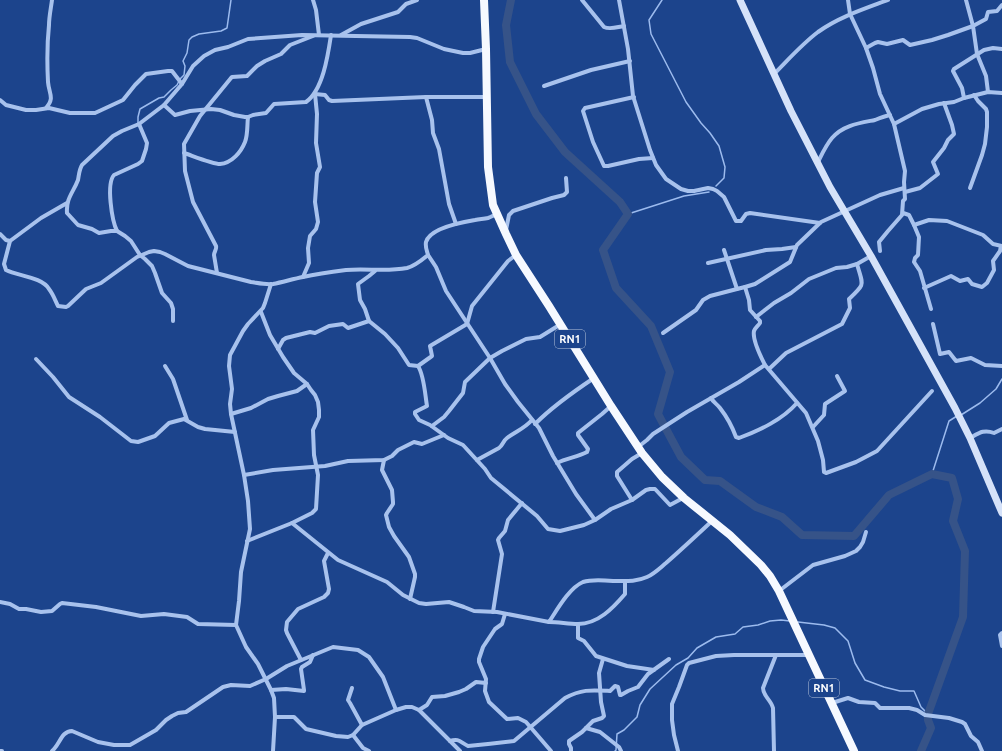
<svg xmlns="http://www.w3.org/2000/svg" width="1002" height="751" font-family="Ubuntu,sans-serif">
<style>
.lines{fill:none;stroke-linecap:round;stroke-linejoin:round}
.stream{stroke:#9cbbee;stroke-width:1.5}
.river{stroke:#365388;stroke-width:8}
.minor{stroke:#a8c2ed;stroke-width:4}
.secondary{stroke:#d5e2f9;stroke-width:7}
.trunk{stroke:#f6f9ff;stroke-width:8}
.labels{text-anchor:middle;stroke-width:3.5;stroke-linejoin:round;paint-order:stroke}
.shield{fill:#1c448c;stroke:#bbc7dc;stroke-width:1}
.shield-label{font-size:11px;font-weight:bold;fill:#fff}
</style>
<rect width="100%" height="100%" fill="#1c448c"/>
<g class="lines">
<!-- stream -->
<g class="stream">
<path d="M662,0l-13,20 2,14 35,68 15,21 9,10 9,13 6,21 -1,11 -8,8"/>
<path d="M138,123v-6l2,-8 19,-11 5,-1 7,-7 6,-5 3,-6 4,-4 1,-9 -2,-5 4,-8 2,-13 3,-3 7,-3 22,-3 6,-3 4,-28"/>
<path d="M628,214l56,-18 25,-4"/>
<path d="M961,415l19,-12 16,-14 6,-10"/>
<path d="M932,474l17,-53 8,-5"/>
<path d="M798,622l26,3 11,3 13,13 7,22 10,17 19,7 16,4h14l7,16 7,7"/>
<path d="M615,751l1,-1 1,-16 7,-4 13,-13 3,-12 10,-16 26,-24 12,-7 9,-10 19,-11 19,-3 8,-7 15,-2 12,-4 11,-1 9,1"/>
</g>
<!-- river -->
<path class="river" d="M511,0l-5,25 4,37 26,52 29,38 55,50 8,12 -25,36 13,38 35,38 19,46 -12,42 23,43 24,23 15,1 36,26 26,10 20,18 52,1 35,-41 43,-21 20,4 6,21 -5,22 12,30 -2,66 -35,97v6l3,8 -10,23"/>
<!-- minor -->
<g class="minor">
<path d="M313,0l3,10 3,25"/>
<path d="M582,0l22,27c6,3 13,0 20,-1"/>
<path d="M619,0l9,49 5,47 17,54 6,15 10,14 15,10 7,2h6l14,-3 5,1 4,2 7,6 12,24h5l5,-7 4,-1 70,10"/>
<path d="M848,0l2,14 16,34 7,20 7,26 14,30 11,47 -1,11 1,17 -2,2 -1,14 -14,16 -9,11 1,9"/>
<path d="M966,0l7,26 4,28 9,22 2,16"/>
<path d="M341,35l20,-11 37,-12 8,-8 11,-4"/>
<path d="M866,48l9,-5 3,-1 9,2 16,-4 7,5 22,-5 16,-5 25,-9 13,-7 2,-7 9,-1 5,-6"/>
<path d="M774,74c14,-14 28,-30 44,-42 21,-15 46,-23 70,-32"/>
<path d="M544,86l47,-16 39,-9"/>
<path d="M315,94l10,1 4,5 3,1 94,-4h60"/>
<path d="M426,97l6,23 1,13 6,16 10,55 7,20"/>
<path d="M634,97l-49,11 -2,3 10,31 11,24h4l31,-7 14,-1"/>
<path d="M964,98l-2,-10 -9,-17 1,-2 30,-19 9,-2 9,1"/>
<path d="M0,100l6,5 20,5h10l13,-2 21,5h25l28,-13 12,-15 11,-11 22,-3h4l10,13"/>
<path d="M164,105l11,10 15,-4 21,-2 9,1 14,5 11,2h3l5,-2 13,-2 8,-9 32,-2c17,-12 22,-47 25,-67"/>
<path d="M46,108c9,-10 3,-14 2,-26 -1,-19 -1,-38 1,-57 0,-8 2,-17 3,-25"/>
<path d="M894,124l28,-15 17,-5 15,-2 10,-4 24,-6 14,1"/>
<path d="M184,153c9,3 29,11 36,11 12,-1 21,-12 25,-22 3,-8 2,-17 3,-25"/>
<path d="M818,162c4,-8 8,-17 14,-24 11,-13 28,-15 43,-18 5,-2 10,-4 15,-5"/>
<path d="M970,188l12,-33 3,-11 2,-17v-15l-1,-3 -8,-8 -4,-6"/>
<path d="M905,192l15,-4 18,-14 -5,-12 11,-14 4,-8 6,-6 -2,-9 -8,-22"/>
<path d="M67,203l-26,15 -31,23 -6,23 2,6c12,6 36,7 43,19 4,5 6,11 9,17l8,1 2,-1 18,-17 15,-6 36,-26 12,-5 5,-1 6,1 5,2 23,12 63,16c7,1 15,3 22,2 10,-2 20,-5 30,-7 14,-3 28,-5 43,-7 20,-2 40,2 61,-2 8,-2 15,-8 21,-13 -1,-4 -3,-8 -2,-13 4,-14 37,-20 49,-22 5,-1 9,-1 13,-2 3,-1 6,-3 9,-4"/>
<path d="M903,213l6,2 5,10 15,-5 18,1 36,14 10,9 9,2"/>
<path d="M914,225l5,12 -1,18 -3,3 -1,4 6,9 11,38"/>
<path d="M506,230l3,-15 4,-4 39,-13 12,-3 3,-3 -1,-14"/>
<path d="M117,231c-5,-10 -11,-47 -3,-56l24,-11 4,-3 4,-12 1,-6 -8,-19"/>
<path d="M0,234l6,6 4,1"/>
<path d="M428,255l8,12 10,24 44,67 15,26 13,18 21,26 14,28 23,38 19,26"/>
<path d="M708,263l58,-13 16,-1 14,-2"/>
<path d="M375,271l-6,5 -11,8 2,16 5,9 4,12 16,13 13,14 11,17 9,1c6,9 7,28 9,40l-12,6v2l4,6 11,5 18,13 15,7 22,24 6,9 46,38 11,13 12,2 24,-6 11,-5 16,-11 21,-9 14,-10 4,-1h5l15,16 13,-7"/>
<path d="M217,273l-3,-18c0,-3 3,-6 2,-9l-23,-44 -8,-31 -1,-27 16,-28 31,-38 1,-1 15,-1 10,-10 8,-5 16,-7 9,-9 23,-9"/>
<path d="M303,277l6,-14 -1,-15 2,-12 6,-7 2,-7 -3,-20 2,-29 3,-6 -4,-24 1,-29 -2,-20"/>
<path d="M271,284l-6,19 -2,5 -15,16 -5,7 -13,24 -1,11 3,23 -2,15 1,10 13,61 4,26 2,28 -9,43 -2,29 -3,24 10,22 12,17 13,26 3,8 1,19 -2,34"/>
<path d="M745,287l10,-3 35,-22 7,-17 24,-23 59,-27 24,-7"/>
<path d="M924,288l27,-12 9,5 8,-2 4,5 10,3 5,-4 7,-13 -1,-9 7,-10 1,-5"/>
<path d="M261,312l9,23 13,22 11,16 13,11 4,6 4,5 3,7 1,8v7l-6,13 1,25 4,20 -2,34 -4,4 -20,10"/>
<path d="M756,317l18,-14 17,-10 18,-14 27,-11 11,-1 10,-3 14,-8"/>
<path d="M173,321v-12l-2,-6 -9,-10 -7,-20 -3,-7 -7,-7 -5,-4 -9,-14 -6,-5 -8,-5h-6l-12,2 -7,-4 -14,-4 -11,-12c-1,-15 6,-20 11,-33 1,-5 1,-10 4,-15l31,-29 9,-5 17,-7 25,-19 18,-21 11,-18 11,-10 11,-6 13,-3 20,-8 54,-4 108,2 7,1 27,11 19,4h7l16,-4"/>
<path d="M933,324l7,30 9,-2 7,9 15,-3 14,7 17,1"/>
<path d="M663,333l33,-23 7,-10 7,-4 27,-7"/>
<path d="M278,349l5,-9 3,-2 24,-6 5,1 14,-7 14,-2 5,4 21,-7"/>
<path d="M36,359l17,18 16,20 31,20 31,24 7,1 17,-6 14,-13 15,-4 14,8 7,2 30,3"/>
<path d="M765,365l41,48 12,28 5,19 1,12 2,1 30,-11 21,-11 55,-60"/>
<path d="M165,366l8,13 14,41"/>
<path d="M418,366l14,-10 -2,-10 37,-22 5,-18 36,-45 8,-6"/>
<path d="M769,369l17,-16 56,-29 8,-16 -1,-9c17,-16 14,-13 8,-35"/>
<path d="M711,398c2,4 6,6 9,10 7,9 12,18 16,29l3,1c21,-8 43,-18 58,-35"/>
<path d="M231,414l20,-6 17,-9 10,-3 19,-5 10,-7"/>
<path d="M535,424c18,-18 38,-32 59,-46"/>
<path d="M432,426l12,-9 5,-6 14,-18 2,-11 25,-24 12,-7 24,-12 14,-2 21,-13"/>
<path d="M813,427l11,-12 1,-11 20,-13 -8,-15"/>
<path d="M970,438c9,-5 14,-9 24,-5l8,-4"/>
<path d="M638,447l9,-7 6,-6 34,-22 52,-30 26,-17c-4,-8 -13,-25 -11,-34 1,-3 4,-5 6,-8v-2l-10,-11 -1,-10 -4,-13 -8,2 -13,-39"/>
<path d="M384,460l-2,10 10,20 1,12v2l-6,9 -1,2 3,12 5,9 15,21 6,17v3l-5,22"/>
<path d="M477,460l22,-12c4,-3 4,-7 8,-10 9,-7 17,-9 25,-18"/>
<path d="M557,463c10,-5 21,-6 30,-11l1,-3 -10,-14v-2l24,-19 9,-8"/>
<path d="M244,475l29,-5 52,-4 23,-5 36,-1 8,-4 6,-6 16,-8 8,2 22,-9"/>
<path d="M632,500l-15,-24v-4l15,-13 10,-6"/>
<path d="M247,541l45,-18 46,37 49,22 16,13 16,8 7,1 23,-2 15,5 10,4 23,1 52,10c8,-12 20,-34 34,-40 9,-3 20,-2 30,-1 12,0 23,1 34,-4 7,-3 13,-9 19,-14 16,-14 31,-28 46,-42"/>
<path d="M779,591l34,-26 32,-9 11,-5 4,-4 3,-5 3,-10"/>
<path d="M0,602l10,2 9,5h7l15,3 11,-1 8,-7 2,-1 34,4 45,9 23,-2 23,3 11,7 38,1"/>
<path d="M493,612l9,-58 -4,-14 1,-2 6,-7 3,-11 14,-17"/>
<path d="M505,614l-3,10 -7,5 -12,18 -4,12v3l7,17 -1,12 4,11 18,17 11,-1 8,4 25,29"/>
<path d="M549,622c10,0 19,2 29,2 20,0 35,-16 47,-30v-13"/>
<path d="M578,624v14l6,3 12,15 31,10 27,4"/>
<path d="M1002,633l-2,2 2,11"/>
<path d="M301,660l-14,-27 -1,-3 1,-8 11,-13 26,-12 4,-4 1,-4 -5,-28 4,-8"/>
<path d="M352,688l-4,12 2,3 12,22"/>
<path d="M271,690l15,-1 18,2v-1l-3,-21 1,-2 8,-5 3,-7"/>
<path d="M832,703l16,-5 11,4 16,1 5,5h29l8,2 8,5 24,3 13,4 3,2 6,12 7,6 4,9"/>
<path d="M419,710l8,-5 5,-8 13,-1 14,-4 7,-3 10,-7 10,1"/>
<path d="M275,717h19l12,12 30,7 12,1 5,-2 9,-10 34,-15 10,-3h6l7,3 41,41"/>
<path d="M586,728l14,4 19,15 2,4"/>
<path d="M353,735l10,13 6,3"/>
<path d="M450,741c9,-3 10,1 18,5l20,-2 26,-3 51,-43c17,-9 26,-8 45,-7l5,-5 3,1 2,8h1l7,-4 10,-4 10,-13 21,-15"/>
<path d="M0,751h2"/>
<path d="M52,751c8,-6 9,-20 20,-20l26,11 16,3h16l26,-15 10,-10 6,-4 6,-3 8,-1 37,-25 8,-2 19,1 16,-7 21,-13 46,-19 25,3 11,7 14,20 13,33"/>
<path d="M571,751v-3l-2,-4v-3l13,-9 11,-11 9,-3 2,-2 -3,-14 -2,-29 4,-14"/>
<path d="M678,751l-4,-16 -2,-15v-16l7,-17 8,-22 2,-2 27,-7 18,-1h74"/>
<path d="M774,751l-1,-43c-2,-8 -10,-12 -10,-20l13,-33"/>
</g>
<!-- secondary -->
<path class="secondary" d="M740,0l51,111 39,76 41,69 84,152 15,30 32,75"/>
<!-- trunk -->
<path class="trunk" d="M484,0l2,49 2,118 5,38 13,29 10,21 33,51 62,100 31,47 20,24 22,21 46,37 31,30 9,11 9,15 75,160"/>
</g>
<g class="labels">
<!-- shield labels -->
<g class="shield">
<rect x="555" y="330" width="30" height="18" rx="3"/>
<rect x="809" y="679" width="30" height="18" rx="3"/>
</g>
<g class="shield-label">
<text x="570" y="343">RN1</text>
<text x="824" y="692">RN1</text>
</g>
</g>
</svg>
